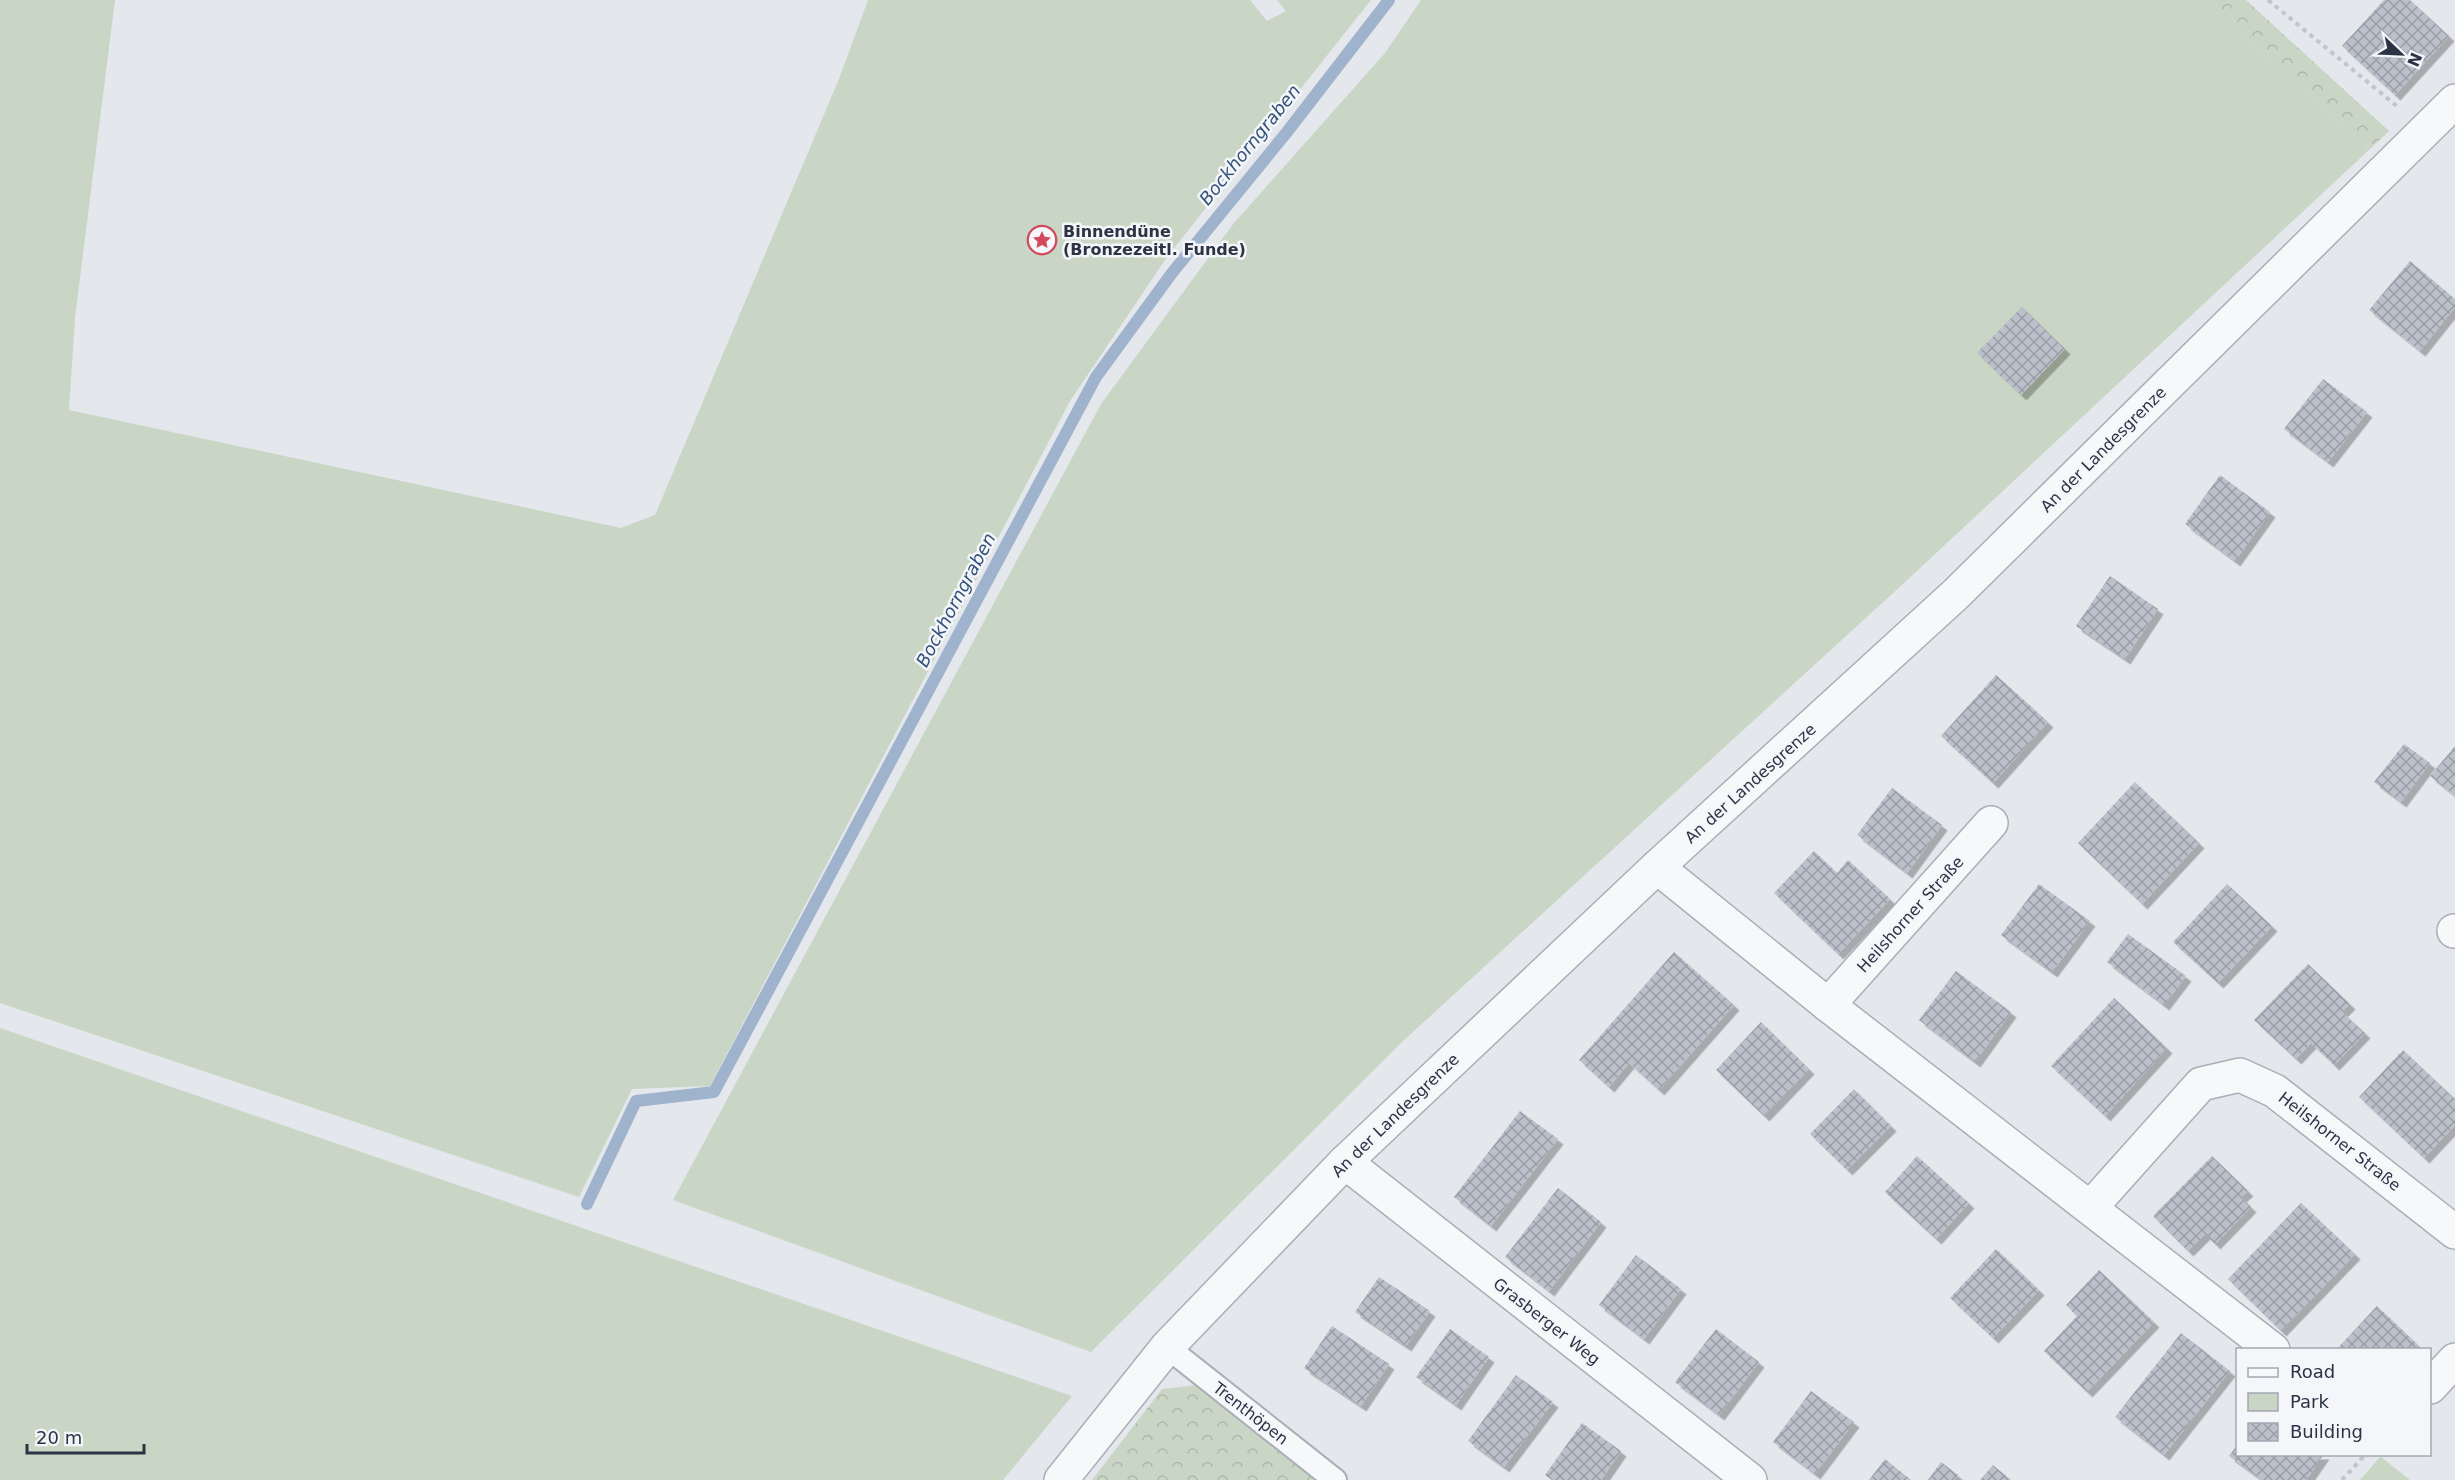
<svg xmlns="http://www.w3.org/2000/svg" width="2455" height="1480" font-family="'DejaVu Sans',sans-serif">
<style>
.green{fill:#c9d6c5}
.forest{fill:url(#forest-crowns)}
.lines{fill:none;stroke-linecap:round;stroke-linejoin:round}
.stream{stroke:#9fb4cc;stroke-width:12}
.building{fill:url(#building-cross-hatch);filter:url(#shadow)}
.service-casing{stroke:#a9aeb7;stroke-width:26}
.minor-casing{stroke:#a9aeb7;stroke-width:36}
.path{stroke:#c2c5cb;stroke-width:4;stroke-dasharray:4.5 4.5;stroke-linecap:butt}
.service{stroke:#f7f8fa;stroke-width:22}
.minor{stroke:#f7f8fa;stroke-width:33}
.labels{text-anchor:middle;stroke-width:5;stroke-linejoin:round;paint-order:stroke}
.poi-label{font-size:16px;font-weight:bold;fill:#2b3445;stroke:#f4f6f9;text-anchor:start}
.street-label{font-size:16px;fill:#2b3445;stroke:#f4f6f9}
.water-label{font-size:18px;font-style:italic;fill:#34527a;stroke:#f4f6f9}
</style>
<defs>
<pattern id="forest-crowns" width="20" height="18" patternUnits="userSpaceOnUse" patternTransform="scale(1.5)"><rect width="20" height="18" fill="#c9d6c5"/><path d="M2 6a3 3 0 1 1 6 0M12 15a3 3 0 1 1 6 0" fill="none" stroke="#adb8ab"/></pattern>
<pattern id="building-cross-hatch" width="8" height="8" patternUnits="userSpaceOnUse" patternTransform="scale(1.5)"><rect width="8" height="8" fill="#bbc0ca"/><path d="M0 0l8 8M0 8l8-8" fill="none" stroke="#989da6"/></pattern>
<filter id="shadow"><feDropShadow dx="5.5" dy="5.5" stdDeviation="0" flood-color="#0004"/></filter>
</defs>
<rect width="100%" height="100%" fill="#e4e7ec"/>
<!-- green -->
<g class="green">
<path d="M0,0h115l-40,318 -6,92 552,118 34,-13 184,-436 29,-79h382l17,21 19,-10 -9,-11h94l-204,257 -97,144 -360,685 -78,3 -53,108 -579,-194z"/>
<path d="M1421,0h781l168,149 -466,434 -502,459 -311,310 -418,-152 428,-796 133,-181 151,-170z"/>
<path d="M0,1028l1072,368 -69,84h-1003z"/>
<path d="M2381,1456v1l29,23h-50z"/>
</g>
<!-- forest -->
<g class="forest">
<path d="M2202,0h44l143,131 -19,18z"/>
<path d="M1197,1385l121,95h-226l70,-91z"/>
</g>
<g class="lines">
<!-- stream -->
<path class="stream" d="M587,1204l49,-103 78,-9 382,-715 76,-104 115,-141 102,-132"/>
</g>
<!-- building -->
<g class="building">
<path d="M2384,0h26l39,36 -54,59 -53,-49z"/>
<path d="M2410,261l45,38v8l-35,44 -51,-41z"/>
<path d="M2022,307l43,42 -44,46 -44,-42z"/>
<path d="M2323,379l44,33 -39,50 -44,-33z"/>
<path d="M2220,475l50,37 -35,49 -50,-37z"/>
<path d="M2110,576l48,33 -33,50 -49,-33z"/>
<path d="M1996,675l52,47 -55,61 -52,-47z"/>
<path d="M2404,744l26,19 -29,39 -27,-20z"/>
<path d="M2455,746v50l-25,-20z"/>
<path d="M2135,782l64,61 -57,61 -64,-61z"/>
<path d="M1892,788l50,37 -35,48 -50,-38z"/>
<path d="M1814,851l23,22 11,-13 42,39 -52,55 -64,-61z"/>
<path d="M2039,884l51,37 -38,51 -51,-37z"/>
<path d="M2227,884l45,42 -54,57 -45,-41z"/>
<path d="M2128,934l58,42 -22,29 -57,-43z"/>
<path d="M1674,952l60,53 -75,85 -30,-27 -20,24 -30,-27z"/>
<path d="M2308,964l42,40 -8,8 23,21 -31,32 -23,-22 -15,16 -42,-39z"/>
<path d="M1956,971l55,41 -36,50 -56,-42z"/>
<path d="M2114,998l53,50 -62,68 -54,-50z"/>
<path d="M1761,1022l48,47 -45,47 -48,-46z"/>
<path d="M2403,1050l52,49v26l-31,33 -65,-61z"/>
<path d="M1854,1089l37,37 -44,44 -37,-36z"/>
<path d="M1520,1111l38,28 -67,87 -37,-29z"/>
<path d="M1917,1156l52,47 -33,36 -51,-47z"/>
<path d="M2212,1156l36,35 -7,6 10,10 -36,37 -10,-10 -17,17 -35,-35z"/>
<path d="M1558,1188l43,34 -52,69 -44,-34z"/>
<path d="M2301,1203l54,51 -74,77 -53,-52z"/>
<path d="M1996,1249l43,41 -46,48 -43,-40z"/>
<path d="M1636,1255l45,34 -37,50 -45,-34z"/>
<path d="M2099,1270l55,52 -67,70 -43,-41 33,-35 -11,-11z"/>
<path d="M1379,1277l51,34 -24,35 -51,-34z"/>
<path d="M2377,1306l41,39 -5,5h-77z"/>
<path d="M1332,1326l57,38 -28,42 -57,-38z"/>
<path d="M1450,1329l39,28 -33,48 -40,-28z"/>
<path d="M1716,1329l43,33 -40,53 -44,-33z"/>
<path d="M2181,1333l49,38 -66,84 -49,-38z"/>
<path d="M1516,1375l37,27 -49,65 -36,-26z"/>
<path d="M1811,1391l43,31 -39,52 -42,-32z"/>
<path d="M1582,1423l39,28 -20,29h-49l-7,-5z"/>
<path d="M2238,1444v10h86l-18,26h-44l-33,-24z"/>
<path d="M1885,1459l26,21h-42z"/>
<path d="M1941,1462l17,13 -4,5h-26z"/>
<path d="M1993,1465l18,15h-31z"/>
</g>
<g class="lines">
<!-- service casing -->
<g class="service-casing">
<path id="service" d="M1167,1347l168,133"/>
</g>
<!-- minor casing -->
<g class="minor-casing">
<g id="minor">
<path d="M1657,867l171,138 445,345"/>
<path d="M2454,931h1"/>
<path d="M1828,1005l163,-182"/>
<path d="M1345,1162l405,318"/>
<path d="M2091,1207l110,-123 39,-9 35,16 180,141"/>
<path d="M2430,1387l25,-27"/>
<path d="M1061,1480l106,-133 178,-185 312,-295 299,-273 499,-493"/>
</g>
</g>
<!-- path -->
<g class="path">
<path d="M2268,0l130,107"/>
<path d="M2342,1480l24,-26"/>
</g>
<!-- service -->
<use href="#service" class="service"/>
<!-- minor -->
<use href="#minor" class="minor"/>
</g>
<!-- icons -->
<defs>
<g id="sight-ring" transform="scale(1.5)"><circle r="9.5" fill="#f4f6f9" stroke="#d1495b" stroke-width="1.5"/><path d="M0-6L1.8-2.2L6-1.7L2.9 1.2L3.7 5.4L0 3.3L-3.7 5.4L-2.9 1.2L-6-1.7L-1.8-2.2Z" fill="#d1495b"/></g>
</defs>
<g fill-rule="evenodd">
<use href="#sight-ring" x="1042" y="240"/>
</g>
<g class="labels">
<!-- poi labels -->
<g class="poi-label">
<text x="1063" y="237">Binnendüne<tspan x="1063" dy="18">(Bronzezeitl. Funde)</tspan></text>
</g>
<!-- street labels -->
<g class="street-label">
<text transform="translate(2103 449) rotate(-45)" y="6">An der Landesgrenze</text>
<text transform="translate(1750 783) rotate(-42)" y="6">An der Landesgrenze</text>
<text transform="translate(1910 914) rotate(-48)" y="6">Heilshorner Straße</text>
<text transform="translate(1395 1115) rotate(-44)" y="6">An der Landesgrenze</text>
<text transform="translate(2340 1141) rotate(38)" y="6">Heilshorner Straße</text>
<text transform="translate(1547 1321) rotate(38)" y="6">Grasberger Weg</text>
<text transform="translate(1251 1413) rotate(38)" y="6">Trenthöpen</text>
</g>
<!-- water labels -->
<g class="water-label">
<text transform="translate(1250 145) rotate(-51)" y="6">Bockhorngraben</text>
<text transform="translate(956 600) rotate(-62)" y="6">Bockhorngraben</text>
</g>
</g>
<!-- legend -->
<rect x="2236" y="1348" width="195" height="108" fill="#f4f6f9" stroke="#a4a8b1" stroke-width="1.5"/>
<rect x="2248" y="1368" width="30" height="9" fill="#f7f8fa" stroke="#a4a8b1" stroke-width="1.5"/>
<text x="2290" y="1378" font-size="18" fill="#2b3445">Road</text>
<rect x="2248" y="1393" width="30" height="18" fill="#c9d6c5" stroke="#a4a8b1" stroke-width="1.5"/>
<text x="2290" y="1408" font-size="18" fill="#2b3445">Park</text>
<rect x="2248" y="1423" width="30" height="18" fill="url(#building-cross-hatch)" stroke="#a4a8b1" stroke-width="1.5"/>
<text x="2290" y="1438" font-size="18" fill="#2b3445">Building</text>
<!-- north arrow -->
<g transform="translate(2401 54) rotate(113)" stroke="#f4f6f9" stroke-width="4.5" paint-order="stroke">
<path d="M0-4.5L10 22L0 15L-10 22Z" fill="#2b3445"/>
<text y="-9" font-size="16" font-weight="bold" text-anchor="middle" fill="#2b3445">N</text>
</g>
<!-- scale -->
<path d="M27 1444v9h117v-9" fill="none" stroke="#2b3445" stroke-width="3"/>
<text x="36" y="1444" font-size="18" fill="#2b3445" stroke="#f4f6f9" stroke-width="4.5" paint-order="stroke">20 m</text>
</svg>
